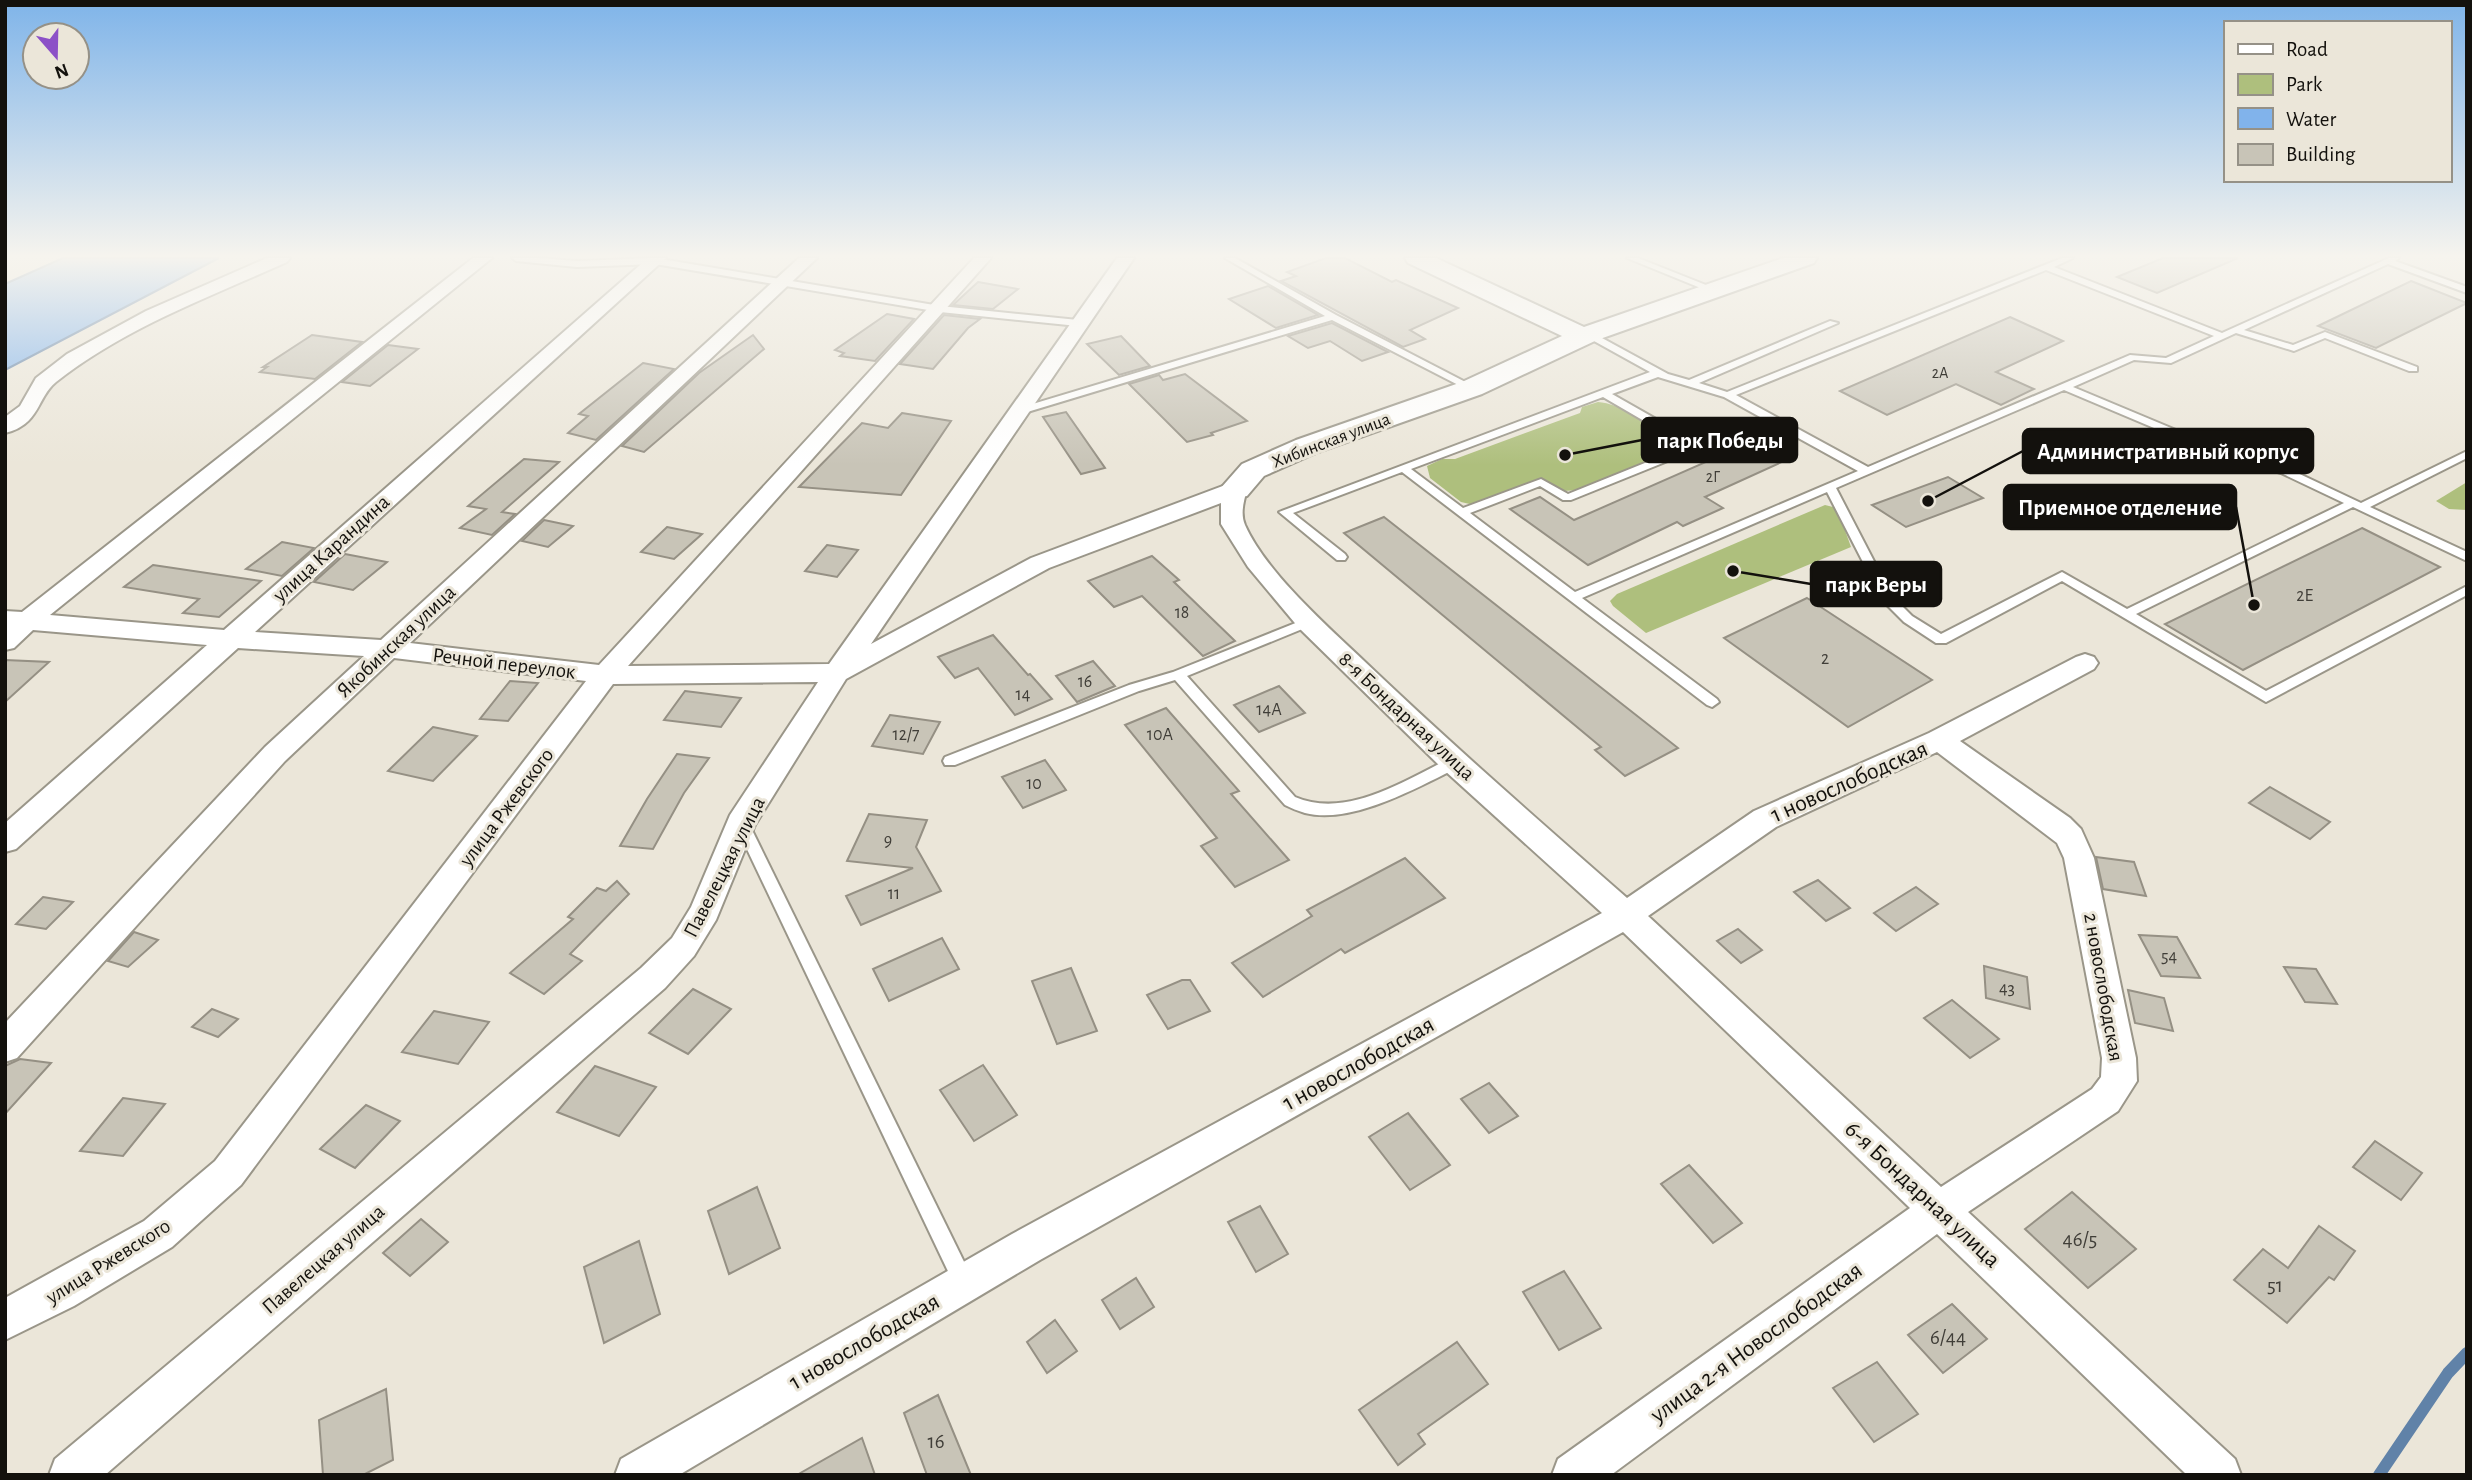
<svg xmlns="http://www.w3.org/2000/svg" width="2472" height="1480" font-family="'Alegreya Sans',sans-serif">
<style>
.green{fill:#aebf7d}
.water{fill:#81b3eb;stroke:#6082a8;stroke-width:2}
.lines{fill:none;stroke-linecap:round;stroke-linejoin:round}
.stream{stroke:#6082a8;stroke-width:12}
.building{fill:#c8c4b7;stroke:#959084;stroke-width:2}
.lane-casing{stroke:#9a9689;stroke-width:4}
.street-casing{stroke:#9a9689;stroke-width:4}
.secondary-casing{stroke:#9a9689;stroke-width:4}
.lane{fill:#fff;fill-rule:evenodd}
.street{fill:#fff;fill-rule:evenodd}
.secondary{fill:#fff;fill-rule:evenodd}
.labels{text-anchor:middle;stroke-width:6;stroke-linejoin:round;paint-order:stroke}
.far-number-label{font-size:16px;fill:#403e38}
.far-street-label{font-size:18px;fill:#13110d;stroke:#ebe6d9}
.number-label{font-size:18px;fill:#403e38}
.street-label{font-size:21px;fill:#13110d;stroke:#ebe6d9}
.near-number-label{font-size:21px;fill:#403e38}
.near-street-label{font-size:24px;fill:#13110d;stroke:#ebe6d9}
.leader{fill:none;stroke:#13110d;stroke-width:2.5}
.callout-dot{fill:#13110d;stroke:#ebe6d9;stroke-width:2.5}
.callout{fill:#13110d;stroke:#13110d;stroke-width:2.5}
.callout-label{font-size:23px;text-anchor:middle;font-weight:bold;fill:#fff}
</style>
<rect width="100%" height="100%" fill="#ebe6d9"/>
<!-- green -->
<g class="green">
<path d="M1598,402c19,1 69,24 77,41l-2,7 -92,40 -18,1 -22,-11 -67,25 -13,-3 -31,-24 -3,-12 15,-7h13l125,-46 2,-6z"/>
<path d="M2467,482v28l-18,-1 -13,-8z"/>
<path d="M1825,505l12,3 14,39 -205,86 -33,-27 -3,-5 7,-7z"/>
</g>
<!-- water -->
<path class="water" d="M63,258h156l-214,112v-86z"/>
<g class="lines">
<!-- stream -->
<path class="stream" d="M2379,1475l69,-102 19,-20"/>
</g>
<!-- building -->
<g class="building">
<path d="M1326,258h19l47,24 4,-2 62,28 -48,22 15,9 -22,8 -122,-66 15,-5 -9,-4z"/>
<path d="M2163,258h75l-81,35 -40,-16z"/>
<path d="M2411,281l56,22 -91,45 -58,-22z"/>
<path d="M978,282l40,7 -25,20 -40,-4z"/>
<path d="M1268,286l50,29 -42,13 -47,-29z"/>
<path d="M887,314l27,5 -39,42 -35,-5 4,-3 -9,-3z"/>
<path d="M944,315l36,4 -12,9 -35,41 -33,-5z"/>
<path d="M2010,317l53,24 -67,31 38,17 -33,16 -45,-21 -69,31 -47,-24z"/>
<path d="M1332,323l56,29 -26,9 -32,-20 -22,7 -20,-12z"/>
<path d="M312,335l50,7 -47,37 -55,-7 7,-5h-4z"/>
<path d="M753,335l11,14 -120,103 -22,-6 77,-73z"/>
<path d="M1121,336l29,30 -31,9 -32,-31z"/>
<path d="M388,345l30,4 -48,37 -28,-4z"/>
<path d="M643,363l31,6 -78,71 -28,-7 20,-17 -9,-2z"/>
<path d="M1185,374l62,47 -36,12 2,2 -26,7 -58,-58 30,-9 4,5z"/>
<path d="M1066,412l39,56 -24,6 -38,-57z"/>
<path d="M902,413l49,8 -50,74 -102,-8 63,-64 26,5z"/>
<path d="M1751,442l33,19 -79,36 18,11 -40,18 -6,-4 -89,43 -78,-56 30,-12 34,23z"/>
<path d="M524,459l35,3 -57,50 13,2 -23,21 -32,-7 26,-19 -18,-3z"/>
<path d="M1948,477l35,21 -77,29 -34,-22z"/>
<path d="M1384,517l294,231 -53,28 -30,-26 6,-3 -257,-214z"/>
<path d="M544,520l29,6 -25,21 -26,-6z"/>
<path d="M667,527l35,7 -28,25 -33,-7z"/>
<path d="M2362,528l78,39 -197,103 -78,-46z"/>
<path d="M282,542l32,6 -32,28 -36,-7z"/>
<path d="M827,545l31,5 -21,27 -32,-6z"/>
<path d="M345,554l42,8 -34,28 -39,-8z"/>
<path d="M1152,556l27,24 -5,2 61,59 -32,15 -61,-60 -28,11 -26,-26z"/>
<path d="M153,565l108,16 -42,36 -36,-4 16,-14 -75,-12z"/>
<path d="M1807,598l125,82 -84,47 -124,-89z"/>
<path d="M993,635l35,40 2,-1 22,25 -37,16 -37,-47 -23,10 -17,-21z"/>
<path d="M5,660l44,2 -44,40z"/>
<path d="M1093,661l22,25 -38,16 -21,-26z"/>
<path d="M510,681l28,2 -30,38 -28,-2z"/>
<path d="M1279,686l26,27 -46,19 -25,-27z"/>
<path d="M685,691l56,7 -20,29 -57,-7z"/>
<path d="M1166,708l73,83 -8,3 58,66 -54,27 -34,-41 16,-8 -92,-113z"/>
<path d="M890,715l50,7 -17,32 -51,-8z"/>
<path d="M433,727l44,9 -44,45 -45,-10z"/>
<path d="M677,754l32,4 -25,35 -31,56 -33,-3 27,-47z"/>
<path d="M1045,760l21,30 -43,18 -21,-31z"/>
<path d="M2270,787l60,35 -20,17 -61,-36z"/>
<path d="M869,814l58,6 -11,27 25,44 -80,34 -15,-29 67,-28 -66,-7z"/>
<path d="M2096,857l38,5 12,34 -43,-7z"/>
<path d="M1405,858l40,40 -100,55 -4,-4 -78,48 -31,-34 80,-47 -5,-6z"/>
<path d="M1818,880l32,28 -24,13 -32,-29z"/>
<path d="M617,881l12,13 -59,60 12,7 -38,33 -34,-21 63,-54 -5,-2 29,-29 9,3z"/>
<path d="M1916,887l22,17 -42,27 -22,-18z"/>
<path d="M43,897l30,5 -27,27 -30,-5z"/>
<path d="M1738,929l24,21 -21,13 -24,-22z"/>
<path d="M134,932l24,8 -30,27 -20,-6z"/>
<path d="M2139,935l38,2 23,41 -39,-2z"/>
<path d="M942,938l17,31 -70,32 -16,-32z"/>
<path d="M1984,966l43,11 3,32 -44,-11z"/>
<path d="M2284,967l32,2 21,35 -32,-2z"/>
<path d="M1071,968l26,63 -40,13 -25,-63z"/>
<path d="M1182,980h8l20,31 -42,18 -21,-34z"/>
<path d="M693,989l38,20 -43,45 -39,-21z"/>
<path d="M2128,990l36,8 9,33 -38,-8z"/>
<path d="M1952,1000l47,39 -29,19 -46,-40z"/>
<path d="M212,1009l26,10 -20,18 -26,-10z"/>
<path d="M434,1011l55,11 -31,42 -56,-12z"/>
<path d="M20,1059l31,4 -46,51v-48z"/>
<path d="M983,1065l34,50 -43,26 -34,-51z"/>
<path d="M595,1066l61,21 -37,49 -62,-24z"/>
<path d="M1489,1083l29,33 -29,17 -28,-34z"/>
<path d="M123,1098l42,6 -42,52 -43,-5z"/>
<path d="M366,1105l34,16 -45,47 -35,-19z"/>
<path d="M1408,1113l42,52 -40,25 -41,-53z"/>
<path d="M2375,1141l47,32 -21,27 -48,-33z"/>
<path d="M1689,1165l53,58 -29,20 -52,-59z"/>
<path d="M757,1187l23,61 -51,26 -21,-63z"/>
<path d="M2072,1192l64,57 -48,39 -63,-59z"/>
<path d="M1260,1206l28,48 -32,18 -28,-50z"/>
<path d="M421,1219l27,23 -38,34 -27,-23z"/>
<path d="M2319,1226l36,25 -21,29 -5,-3 -42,46 -53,-43 29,-31 25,19z"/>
<path d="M639,1241l21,73 -56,29 -20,-76z"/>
<path d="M1564,1271l37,57 -42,22 -36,-58z"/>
<path d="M1136,1278l18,29 -34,22 -18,-29z"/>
<path d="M1952,1304l35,35 -44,34 -35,-38z"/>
<path d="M1055,1320l22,31 -30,22 -20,-31z"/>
<path d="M1457,1342l31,42 -70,50 7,10 -27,21 -39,-55z"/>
<path d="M1877,1362l41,52 -44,28 -41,-54z"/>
<path d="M386,1389l7,71 -30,15h-40l-4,-55z"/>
<path d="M938,1395l33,80h-44l-23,-62z"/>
<path d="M862,1438l13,37h-78z"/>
</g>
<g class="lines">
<!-- lane casing -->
<g class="lane-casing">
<g id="lane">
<path d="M512,258h26l39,3 78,-3 285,48 138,14 5,3 -5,3 -138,-14 -285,-48 -78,3 -61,-6z"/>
<path d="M1225,258h10l101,57 141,73 -9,2 -136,-70 -308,93h-8v-4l309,-93z"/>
<path d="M1627,258h11l78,31 -8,2z"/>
<path d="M2062,258h11l-19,9 168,66 167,-75h10l-4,3 72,26v6l-79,-29 -144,66 49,15 32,-13 92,35v4h-8l-84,-33 -31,13 -58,-18 -65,30 -37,-3 -61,27 146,61 70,21 72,34 106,-52v7l-97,49 97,45v9l-114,-54 -217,107 130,77 201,-105v9l-201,107 -204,-121 -116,62h-10l-32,-21 -21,-21 -56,-109 -245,106 135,101 2,3 -7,5 -5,-2 -305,-233 -109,41 52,41 2,3 -2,3h-8l-58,-48 371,-140 -65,-36v-4h6l77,42 21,6 141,-59 8,2 -139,60 28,9zM2046,270l168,66 -48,22 -36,-3 -262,112 -132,-72zM1658,377l66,20 134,74 -283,121 -105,-79 70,-27 23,14h8l129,-52v-4l-88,-50zM2064,390l147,62 70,21 63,30 -217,106 -65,-37 -121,62 -29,-18 -20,-20 -56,-108zM1603,397l84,49 -119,48 -27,-15 -78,29 -52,-39z"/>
<path d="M1308,618l4,1 2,3 -2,3 -125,51 108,121c51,22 109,-16 154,-38h10l2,4 -2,4c-41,20 -107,58 -154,46 -7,-2 -14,-5 -20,-8l-110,-125 -36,11 -184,74h-10l-2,-4 2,-4 184,-72 44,-13z"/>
<path d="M742,818l5,2 2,4 221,450 3,7 -3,7 -7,3 -7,-3 -221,-464 2,-4z"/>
</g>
</g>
<!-- street casing -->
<g class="street-casing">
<g id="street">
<path d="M267,258h23l-3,4c-78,35 -163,66 -231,120 -19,15 -16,43 -51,51v-16l15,-11 16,-28 31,-24 79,-43z"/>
<path d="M473,258h19l-442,357 174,15 424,-372h18l-411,374 126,8 418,-382h18l-407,385 189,22 375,-407h17l-363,408 201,-2 288,-406h17l-263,386 160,-86 197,-74h16l3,5c-3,12 -7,24 -2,36 21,47 81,100 118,135 86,82 175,160 264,238l127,-87 175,-78 147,-76 9,-3 9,3 4,6 -4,6 -134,72 110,77 11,11 13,29 42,200 1,23 -19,30 -150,101 267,247 6,16h-54l-250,-241 -326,241h-59l6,-16 352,-251 -287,-276 -583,328 -361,215h-64l6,-16 391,-225 590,-321 -158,-143 -145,-142 -51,-61 -27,-43v-21l-172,65 -203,111 -91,146 -39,95 -22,36 -29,32 -560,487h-56l6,-16 586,-491 31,-30 19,-31 39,-92 88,-133 -205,2 -372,501 -69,62 -98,59 -69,34v-42l139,-77 71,-60 371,-480 -192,-23 -109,103 -268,297 -12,4v-39l260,-276 99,-91 -126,-8 -222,201 -11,3v-29l202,-178 -174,-15 -19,18 -9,2v-39l17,1zM1937,752l120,91 7,15 38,200 -1,19 -9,12 -151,98 -293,-271 128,-89z"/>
</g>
</g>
<!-- secondary casing -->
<g class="secondary-casing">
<path id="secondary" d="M1405,258h31l148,69 199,-69h34l-3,5 -217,77 -115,54 -164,58 -54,24 -17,20 -11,2 -11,-2 -5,-7 22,-25 54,-24 166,-58 100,-46 -154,-73z"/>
</g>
<!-- lane -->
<use href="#lane" class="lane"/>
<!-- street -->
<use href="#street" class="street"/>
<!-- secondary -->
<use href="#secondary" class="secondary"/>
</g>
<!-- sky -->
<linearGradient id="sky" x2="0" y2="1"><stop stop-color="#7fb4e9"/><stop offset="0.55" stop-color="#f6f4ee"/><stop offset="1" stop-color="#f6f4ee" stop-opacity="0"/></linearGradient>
<rect width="2472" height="465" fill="url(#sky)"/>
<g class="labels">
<!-- far-number labels -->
<g class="far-number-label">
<text x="1940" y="378">2А</text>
<text x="1713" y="482">2Г</text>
</g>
<!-- far-street labels -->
<g class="far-street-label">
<text transform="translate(1331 440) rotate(-21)" y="6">Хибинская улица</text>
</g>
<!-- number labels -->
<g class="number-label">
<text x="2305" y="601">2Е</text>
<text x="1182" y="618">18</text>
<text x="1825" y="664">2</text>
<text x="1085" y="687">16</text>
<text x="1023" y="700">14</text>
<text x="1269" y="715">14А</text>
<text x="906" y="740">12/7</text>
<text x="1160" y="740">10А</text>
<text x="1034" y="789">10</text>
<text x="888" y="846">9</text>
<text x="894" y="899">11</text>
<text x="2169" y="962">54</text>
<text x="2007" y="994">43</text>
</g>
<!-- street labels -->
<g class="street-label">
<text transform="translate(331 548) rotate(-42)" y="7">улица Карандина</text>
<text transform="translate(396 641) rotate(-43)" y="7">Якобинская улица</text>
<text transform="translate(504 663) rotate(7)" y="7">Речной переулок</text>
<text transform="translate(1407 716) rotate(43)" y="7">8-я Бондарная улица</text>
<text transform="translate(506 807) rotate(-53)" y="7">улица Ржевского</text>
<text transform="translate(724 867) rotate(-63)" y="7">Павелецкая улица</text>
<text transform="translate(2104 987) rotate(80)" y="7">2 новослободская</text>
<text transform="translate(323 1259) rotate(-41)" y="7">Павелецкая улица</text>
<text transform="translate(108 1261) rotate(-32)" y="7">улица Ржевского</text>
</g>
<!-- near-number labels -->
<g class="near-number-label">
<text x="2080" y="1246">46/5</text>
<text x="2275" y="1292">51</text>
<text x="1948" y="1344">6/44</text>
<text x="936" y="1448">16</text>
</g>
<!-- near-street labels -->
<g class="near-street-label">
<text transform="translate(1849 781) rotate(-24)" y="8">1 новослободская</text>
<text transform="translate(1358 1063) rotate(-29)" y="8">1 новослободская</text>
<text transform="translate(1923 1194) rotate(43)" y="8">6-я Бондарная улица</text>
<text transform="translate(864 1341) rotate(-30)" y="8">1 новослободская</text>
<text transform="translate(1756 1342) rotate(-36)" y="8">улица 2-я Новослободская</text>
</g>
</g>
<!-- callouts -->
<path class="leader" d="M1565 455L1642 440M1928 501L2023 451M2254 605L2236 507M1733 571L1811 584"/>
<g class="callout-dot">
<circle cx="1565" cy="455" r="7"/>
<circle cx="1928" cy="501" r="7"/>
<circle cx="2254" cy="605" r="7"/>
<circle cx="1733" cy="571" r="7"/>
</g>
<g class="callout">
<rect x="1642" y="418" width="155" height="44" rx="7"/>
<rect x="2023" y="429" width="290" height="44" rx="7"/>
<rect x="2004" y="485" width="232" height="44" rx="7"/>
<rect x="1811" y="562" width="130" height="44" rx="7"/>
</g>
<g class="callout-label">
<text x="1720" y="448">парк Победы</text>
<text x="2168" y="459">Административный корпус</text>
<text x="2120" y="515">Приемное отделение</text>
<text x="1876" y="592">парк Веры</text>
</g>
<!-- border -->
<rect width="2472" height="1480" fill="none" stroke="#13110d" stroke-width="14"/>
<!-- legend -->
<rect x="2224" y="21" width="228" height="161" fill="#ebe6d9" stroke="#959187" stroke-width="2"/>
<rect x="2238" y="44" width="35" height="10" fill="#ffffff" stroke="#959187" stroke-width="2"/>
<text x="2286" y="56" font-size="21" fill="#13110d">Road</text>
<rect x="2238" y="74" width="35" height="21" fill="#aebf7d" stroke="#959187" stroke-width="2"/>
<text x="2286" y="91" font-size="21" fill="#13110d">Park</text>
<rect x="2238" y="108" width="35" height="21" fill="#81b3eb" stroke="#959187" stroke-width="2"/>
<text x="2286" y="126" font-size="21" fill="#13110d">Water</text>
<rect x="2238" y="144" width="35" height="21" fill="#c8c4b7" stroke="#959187" stroke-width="2"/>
<text x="2286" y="161" font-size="21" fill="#13110d">Building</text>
<!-- north arrow -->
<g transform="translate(56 56) rotate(160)"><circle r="33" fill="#ebe6d9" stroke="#959187" stroke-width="2"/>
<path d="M0-5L12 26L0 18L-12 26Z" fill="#8c50c7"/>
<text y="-10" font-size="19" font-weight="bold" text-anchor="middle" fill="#13110d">N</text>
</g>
</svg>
